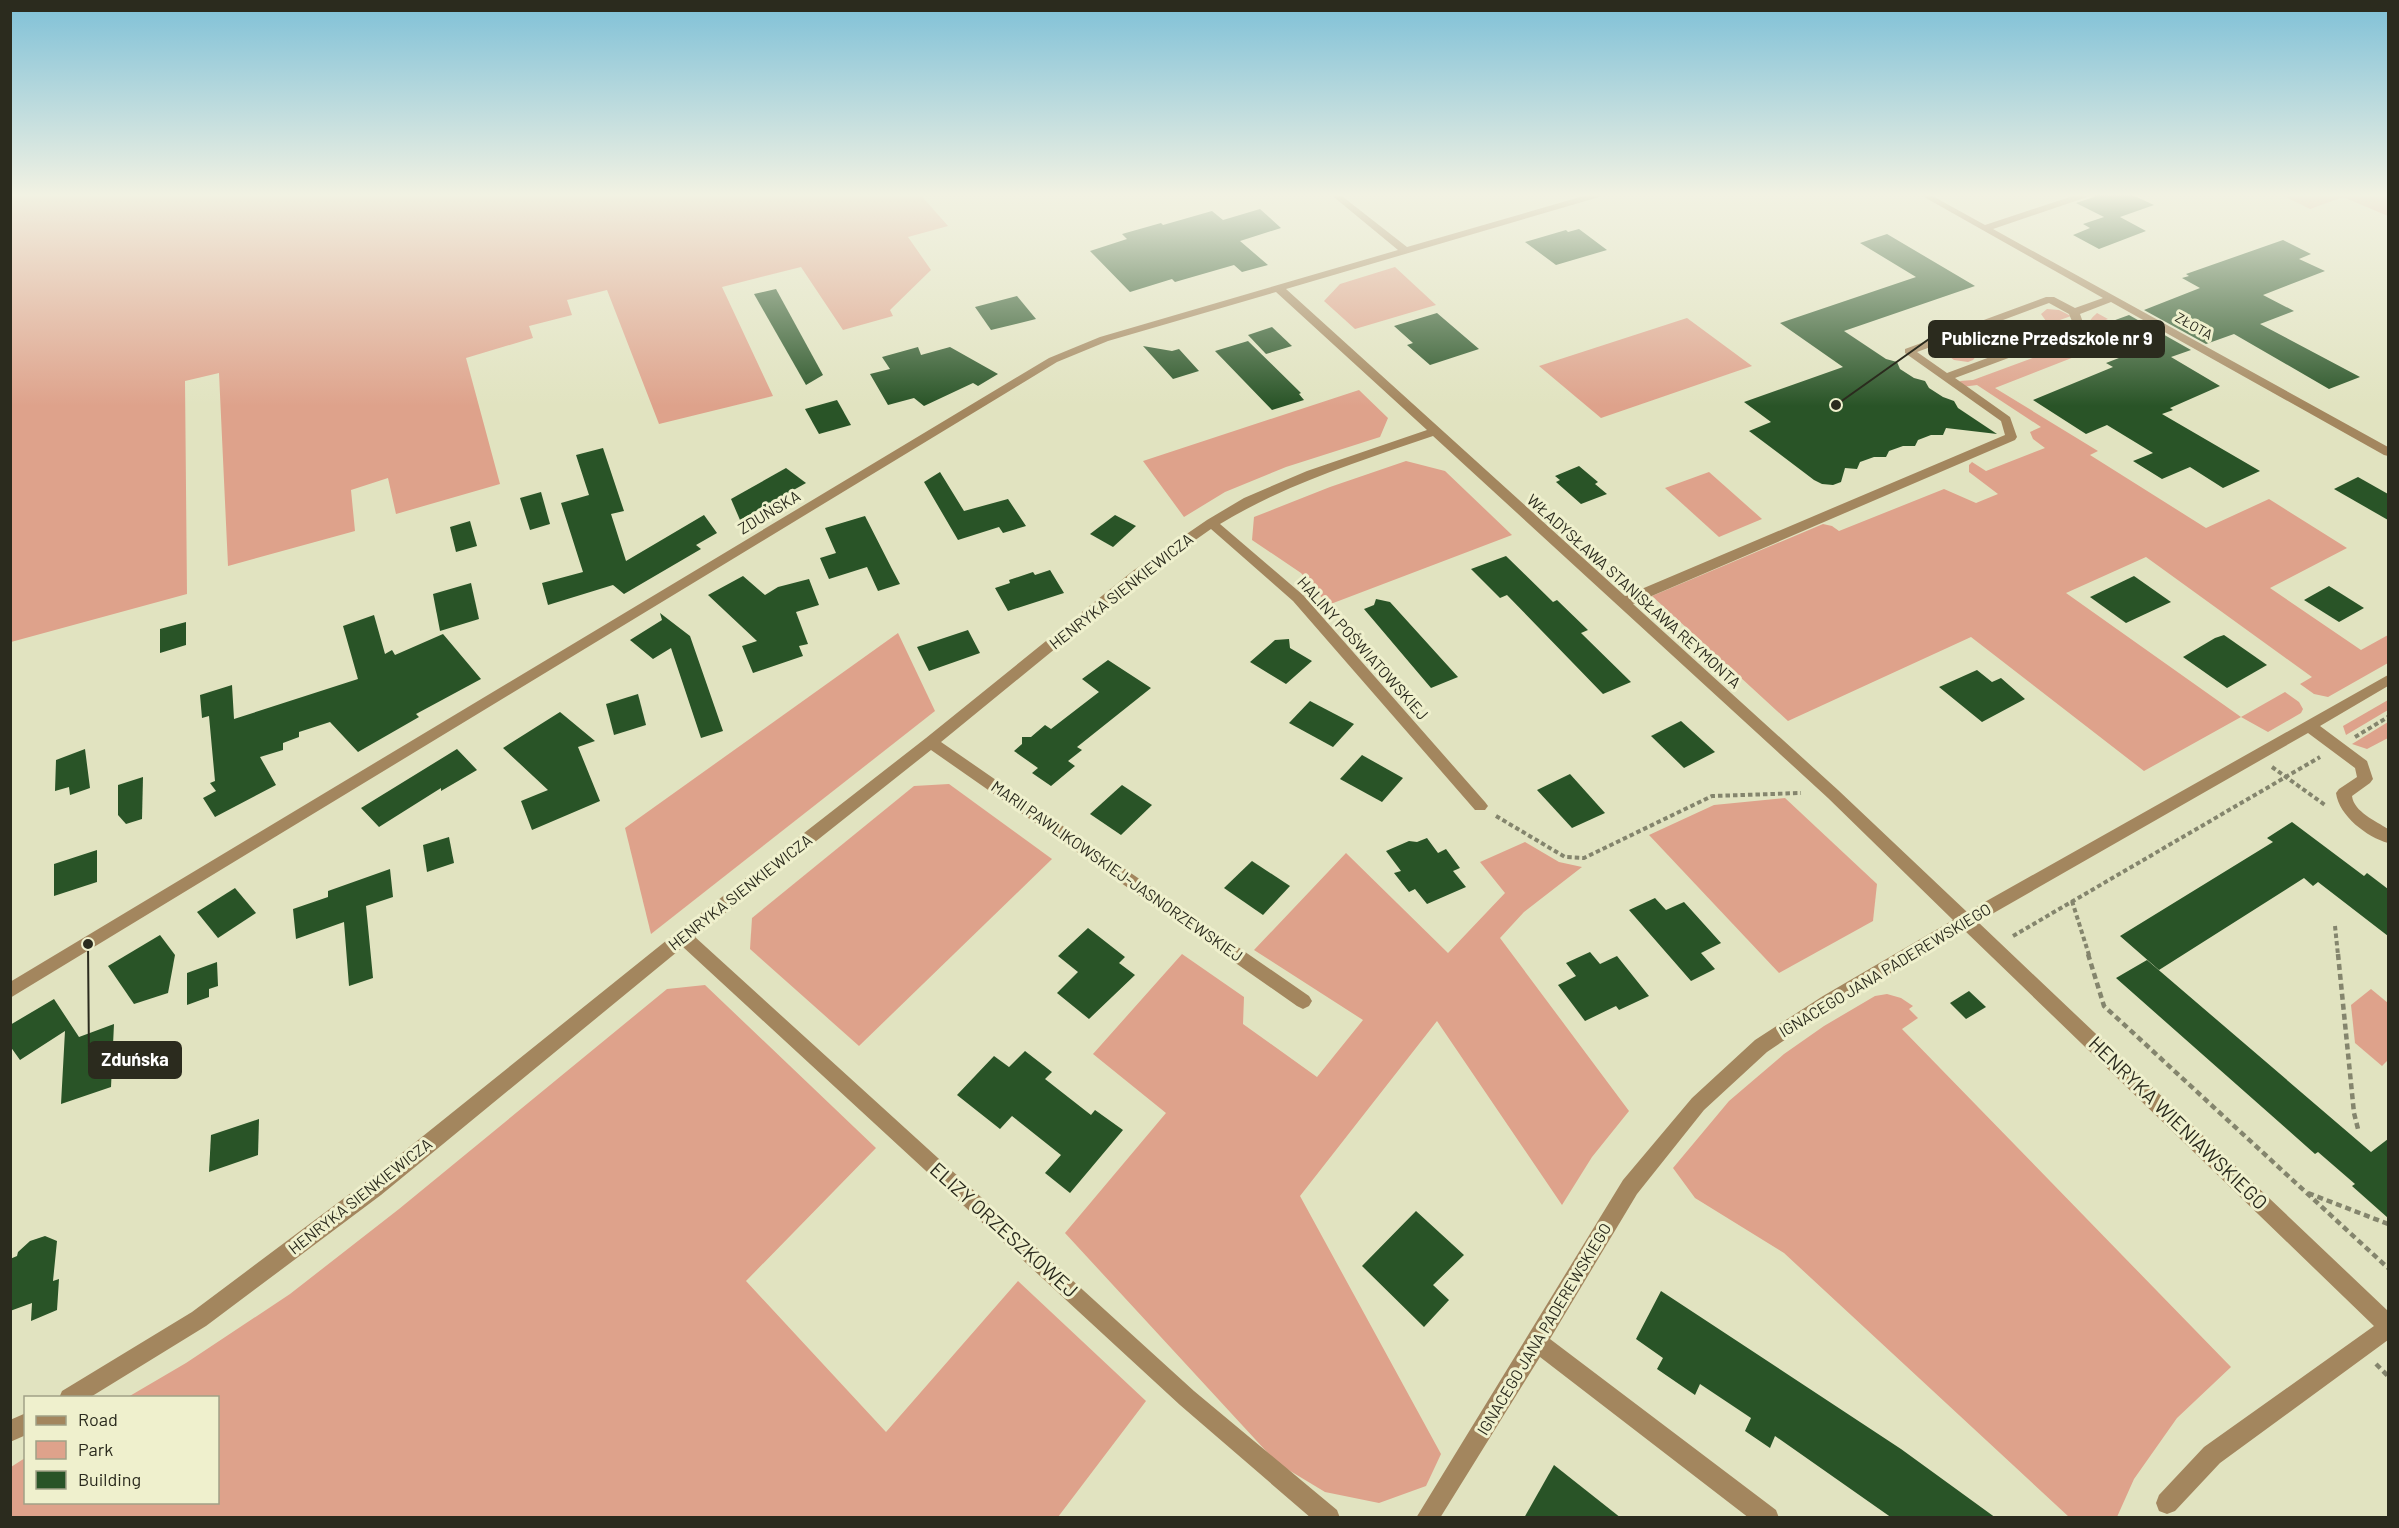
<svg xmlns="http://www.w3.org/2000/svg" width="2399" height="1528" font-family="Barlow,sans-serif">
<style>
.green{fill:#dea28b}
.building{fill:#295427}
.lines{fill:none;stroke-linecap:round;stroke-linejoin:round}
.path-far1{stroke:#84856d;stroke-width:4;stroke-dasharray:4.5 3;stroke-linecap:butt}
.path{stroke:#84856d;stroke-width:4.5;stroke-dasharray:6 4;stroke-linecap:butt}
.minor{fill:#a3865e;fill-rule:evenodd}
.labels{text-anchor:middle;stroke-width:6;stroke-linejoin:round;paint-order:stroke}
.far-street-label{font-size:14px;fill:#2b2b1e;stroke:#eff0cd}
.street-label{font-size:16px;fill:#2b2b1e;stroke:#eff0cd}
.near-street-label{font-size:20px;fill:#2b2b1e;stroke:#eff0cd}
.leader{fill:none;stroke:#2b2b1e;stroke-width:2}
.callout-dot{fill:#2b2b1e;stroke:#eff0cd;stroke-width:2}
.callout{fill:#2b2b1e;stroke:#2b2b1e;stroke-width:2}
.callout-label{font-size:18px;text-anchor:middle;font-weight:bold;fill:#fff}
</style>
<rect width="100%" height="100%" fill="#e1e3c0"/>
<!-- green -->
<g class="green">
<path d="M11,193h908l29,33 -40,11 23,33 -41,40 3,6 -50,14 -42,-63 -79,20 51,109 -114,28 -52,-134 -40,10 5,15 -43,11 4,12 -67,20 34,126 -104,30 -8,-36 -37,12 4,41 -127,35 -9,-193 -34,8 2,213 -176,48z"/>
<path d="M2291,193h97v23l-45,-19 -33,12 -28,-14z"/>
<path d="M1395,267l41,38 -81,24 -31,-28 16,-17z"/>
<path d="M2047,309l12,1 12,6 -88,32 -10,12 -5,2 -14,-2 -12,-9 3,-6 13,8 88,-32 -5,-7z"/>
<path d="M2097,313l11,6 -18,7 20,17 -115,45 103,63 -8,4 116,73 63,-29 78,49 -77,40 91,62 27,-15v28l-60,34 -14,-3 -14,-10 12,-7 -166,-120 -80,36 175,124 44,-25 14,10 4,7 -2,4 -33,19 -27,-15 -97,54 -173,-134 -183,84 -136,-125 171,-72 9,2 7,5 105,-42 32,14 22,-9 -29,-22v-7l3,-3 14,9 59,-23 -12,-9 -3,-7 11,-5 -64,-42 -15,2 -2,-6 13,-1 119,-44c-5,-11 -5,-14 5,-23z"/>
<path d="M1687,318l65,48 -151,52 -62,-52z"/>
<path d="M1359,390l29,28 -8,19 -94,30 -61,25 -41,25 -41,-56z"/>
<path d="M1406,461l39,10 67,64 -184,70 -27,-32 -49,-33 2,-23 76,-30z"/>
<path d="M1709,472l53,47 -43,18 -54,-49z"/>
<path d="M898,633l37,78 -284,223 -26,-106z"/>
<path d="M2388,700v10l-42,25 -3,-9z"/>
<path d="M2388,722v16l-21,11 -15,-5z"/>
<path d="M949,784l103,75 -193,187 -109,-97 2,-31 162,-132z"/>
<path d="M1785,798l92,86 -4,37 -94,52 -130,-138 65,-30z"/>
<path d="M1525,842l34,20 23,5 -58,45 -24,26 129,173 -37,46 -30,48 -125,-184 -137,175 141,258 -15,32 -47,17 -54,-11 -48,-29 -212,-230 101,-120 -73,-59 89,-100 62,43 -1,27 74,53 46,-57 -109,-70 92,-97 102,100 57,-60 -25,-31z"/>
<path d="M705,985l171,163 -130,133 140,151 132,-151 128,120 -88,116h-1047v-50l14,-9 1,44h192v-104l-90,-1 58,-34 104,-69 109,-85 268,-220z"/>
<path d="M2371,989l17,14v57l-6,6 -27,-23 -4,-38z"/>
<path d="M1887,994l14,4 12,8 -4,3 9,9 -16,11 329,338 -54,51 -43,61 -17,38h-48l-285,-264 -89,-55 -22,-30 56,-67 55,-47 40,-28 51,-30z"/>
</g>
<!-- building -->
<g class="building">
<path d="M2096,193h32l26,12 -34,12 26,14 -47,18 -26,-14 17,-7 -7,-4 21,-7 -28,-14 18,-6z"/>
<path d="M1260,209l21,19 -41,13 28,24 -26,7 -8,-7 -59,17 -3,-3 -42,13 -40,-41 37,-12 -5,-5 39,-11 2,2 49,-14 11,9z"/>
<path d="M1579,229l28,21 -51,15 -31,-23 41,-12 2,2z"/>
<path d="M1887,234l88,52 -131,45 42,28 11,3 3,7 14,9 11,3 4,7 14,9 11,4 4,7 39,26 -51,-6 -3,7h-12l-13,5 -3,6h-12l-14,5 -3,6h-12l-14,5 -3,7 -12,-1 -4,14 -8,3 -11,-1 -8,-4 -65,-49 22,-9 -27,-20 99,-35 -63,-44 136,-46 -56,-34z"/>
<path d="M2283,240l28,14 -12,5 26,12 -62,24 31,16 -34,13 100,53 -31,12 -95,-55 -28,10 -62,-34 56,-22 -18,-10 7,-2 -3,-2z"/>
<path d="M776,289l47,86 -17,10 -52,-91z"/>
<path d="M1017,296l19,23 -45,11 -16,-23z"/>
<path d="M1437,313l42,36 -49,16 -23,-20 6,-2 -19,-17z"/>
<path d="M2129,315l62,35 -20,7 49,29 -50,22 3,2 -11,4 98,57 -37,17 -33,-21 -28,12 -29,-18 20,-8 -46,-28 -21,9 -53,-34 80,-33 -7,-4 31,-12 -41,-24z"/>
<path d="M1272,327l20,19 -26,8 -18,-19z"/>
<path d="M1248,341l53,52 -2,1 5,6 -32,10 -57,-59z"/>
<path d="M1143,346l29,5 7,-2 20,22 -26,8z"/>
<path d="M918,347l3,8 29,-8 48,27 -20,12 -5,-3 -49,23 -10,-8 -26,7 -18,-31 20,-5 -8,-12z"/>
<path d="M837,400l14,25 -32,9 -14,-25z"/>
<path d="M603,448l21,63 -13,3 15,47 78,-46 13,18 -21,12 5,4 -77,45 -11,-9 -65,20 -6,-22 41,-11 -22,-69 28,-8 -13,-40z"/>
<path d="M1579,466l19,16 -3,2 12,10 -26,10 -25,-22 4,-2 -5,-4z"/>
<path d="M786,468l20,15 -66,37 -9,-21z"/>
<path d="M940,472l24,39 44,-12 18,27 -23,7 -4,-6 -41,13 -34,-58z"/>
<path d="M2358,477l30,17v26l-54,-31z"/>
<path d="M541,492l9,32 -20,6 -10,-32z"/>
<path d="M1115,515l21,11 -23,21 -23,-13z"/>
<path d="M865,516l27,53 8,15 -22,7 -11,-24 -38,12 -9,-21 16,-5 -11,-25z"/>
<path d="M470,521l7,25 -21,6 -6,-25z"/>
<path d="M1506,556l47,46 4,-2 31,30 -7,3 50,49 -28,12 -96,-99 -7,3 -29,-29z"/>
<path d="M1050,570l14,23 -56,18 -13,-23 15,-5 -1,-3 24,-8 2,3z"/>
<path d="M743,576l22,19 13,-8 31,-8 10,26 -23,7 12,32 -9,2 4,10 -50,17 -11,-27 15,-5 -49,-46z"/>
<path d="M2134,576l37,26 -45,21 -36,-26z"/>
<path d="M471,583l8,36 -39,12 -7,-37z"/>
<path d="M2329,586l35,22 -25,14 -35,-22z"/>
<path d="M1376,599l14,3 68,75 -27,11 -67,-79 10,-4z"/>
<path d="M660,613l30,23 33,95 -22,7 -30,-90 -18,11 -23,-19 32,-20z"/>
<path d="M374,615l11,39 7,-4 3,5 48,-21 38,45 -65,35 3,3 -61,35 -28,-30 -31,10v5l-16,6v7l-23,7 16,28 -61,32 -12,-19 13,-7 -6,-8 5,-2 -6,-65 -7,2 -2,-23 32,-10 2,34 124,-40 -15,-53z"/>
<path d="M186,622v23l-26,8v-24z"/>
<path d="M968,630l12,23 -51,18 -12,-24z"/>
<path d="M2224,635l43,30 -40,23 -44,-31 32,-19z"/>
<path d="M1289,639l1,9 22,13 -26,23 -36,-22 25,-22z"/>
<path d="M1108,660l43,28 -74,59 5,3 -14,11 7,5 -24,20 -19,-13 6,-5 -24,-17 8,-7v-7h9l14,-12 6,4 48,-37 -17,-13z"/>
<path d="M1977,670l15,12 9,-4 24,21 -43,23 -43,-35z"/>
<path d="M638,694l8,31 -32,10 -8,-31z"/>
<path d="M1310,701l44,23 -21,23 -44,-24z"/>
<path d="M560,712l35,29 -17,6 22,54 -68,29 -11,-29 27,-11 -45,-42z"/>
<path d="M1681,721l34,31 -31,16 -33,-32z"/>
<path d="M85,749l5,39 -20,7 -1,-8 -14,4 1,-31z"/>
<path d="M457,749l20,21 -36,21v-3l-62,39 -18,-19z"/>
<path d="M1362,755l41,23 -21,24 -42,-23z"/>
<path d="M1570,774l35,39 -33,15 -35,-38z"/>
<path d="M143,777l-1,42 -16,5 -8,-9v-30z"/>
<path d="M1122,785l30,20 -31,30 -31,-21z"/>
<path d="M2292,822l72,54 3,-3 21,16v47l-70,-54 -5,4 -9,-8 -145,92 -39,-34 153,-94 -6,-4z"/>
<path d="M449,837l5,26 -27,9 -4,-27z"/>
<path d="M1427,838l11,15 8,-4 14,19 -7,3 13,16 -39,17 -12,-15 -6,3 -15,-19 7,-2 -15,-20 23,-10 8,1z"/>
<path d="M97,850v32l-43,14v-32z"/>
<path d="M1252,861l38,25 -27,29 -39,-27z"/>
<path d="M390,869l3,28 -27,9 7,72 -24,8 -5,-64 -48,17 -3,-30 35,-12v-6z"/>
<path d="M235,888l21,25 -38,25 -21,-26z"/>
<path d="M1655,898l11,12 18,-8 37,41 -20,10 14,16 -24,12 -62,-71z"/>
<path d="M1088,928l37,29 -6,6 16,12 -46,44 -32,-26 21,-21 -20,-16z"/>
<path d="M160,935l15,20 -7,38 -34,11 -26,-38z"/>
<path d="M1590,952l10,12 17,-8 32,40 -30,14 -3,-4 -31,15 -27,-36 18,-9 -10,-13z"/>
<path d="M2147,960l224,192 17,-13v79l-36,-32 3,-2 -37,-32 -3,2 -199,-176z"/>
<path d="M217,962l1,24 -9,3v8l-22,8v-32z"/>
<path d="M1969,991l17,16 -20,12 -16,-16z"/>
<path d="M54,999l25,38 35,-13 -3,63 -50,17 4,-73 -45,29 -10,-14v-21z"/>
<path d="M1025,1051l27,21 -7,7 46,36 4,-5 28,20 -53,63 -25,-20 16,-18 -49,-39 -12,13 -43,-34 37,-39 15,11z"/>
<path d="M259,1119l-1,36 -49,17 2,-37z"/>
<path d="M1416,1211l48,44 -31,30 16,15 -25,27 -62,-61z"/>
<path d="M45,1236l12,5 -4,40 6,-2 -2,31 -26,11 1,-18 -22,8v-52l7,-3 1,-4 12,-11z"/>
<path d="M1661,1291l240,158 95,69h-104l-117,-82 -5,12 -25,-17 6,-13 -51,-34 -5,11 -38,-26 6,-11 -27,-19z"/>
<path d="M1554,1465l67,53h-97z"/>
</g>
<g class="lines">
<!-- path-far1 -->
<g class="path-far1">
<path d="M2355,737l33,-20"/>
<path d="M2272,767l53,38"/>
<path d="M1496,816l69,41 19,1 128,-62 89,-3"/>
<path d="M2072,901l17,54"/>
<path d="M2335,926l3,29"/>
<path d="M2013,936l307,-179"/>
</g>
<!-- path -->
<g class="path">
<path d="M2088,954l16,52 284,262"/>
<path d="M2338,954l16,159 4,16"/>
<path d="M2308,1193l80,31"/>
<path d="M2376,1364l12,12"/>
</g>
<!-- minor -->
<g class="minor">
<path d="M1329,193h9l69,54 187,-54h13l-1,2 -320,94 339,307 380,-161 -4,-14 -96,-68v-4l141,-52h8l21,11 28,-10 -186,-105h10l58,32 97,-32h12l-1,2 -100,34 395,218v9l-4,-1 -273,-153 -31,12 5,14 -1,2 -129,48 55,39 7,20 -2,3 -382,164 205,186 129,122 421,-237v11l-68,40 47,35 6,18 -3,4 -18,13c2,16 24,25 36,33v14c-21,-6 -49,-27 -52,-50l3,-4 18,-12 -2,-9 -47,-35 -330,189 410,389v29l-168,123 -45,48 -8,3 -8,-3 -3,-8 3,-8 45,-48 170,-121 -410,-396 -129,76 -68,46 -63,58 -67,84 -87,145 226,171 3,8h-30l-209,-161 -100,161h-24l207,-338 69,-82 63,-58 68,-44 130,-76 -125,-122 -395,-362c-73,25 -147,48 -213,88l83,71 182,207 3,4 -3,4h-10l-182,-209 -82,-72 -67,47 -203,166 368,254 3,5 -3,5 -6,3 -6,-3 -366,-256 -236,187 499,454 143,119 3,8h-29l-131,-113 -497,-458 -302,248 -175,131 -117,72h-30l3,-7 130,-79 175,-131 310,-249 249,-194 208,-168 73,-50 37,-22 63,-27 120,-41 -151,-138 -168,49 -51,21 -1047,636v-16l1039,-624 51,-21 298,-87zM2049,303l20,11 5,12 -127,47 -30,-21z"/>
<path d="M26,1413v22l-16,7v-22z"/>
</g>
</g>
<!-- sky -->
<linearGradient id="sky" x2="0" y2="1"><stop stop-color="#7ec0d7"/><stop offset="0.48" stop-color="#f2f2e3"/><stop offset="1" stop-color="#f2f2e3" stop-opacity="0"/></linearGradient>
<rect width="2399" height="406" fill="url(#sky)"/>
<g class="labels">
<!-- far-street labels -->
<g class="far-street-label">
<text transform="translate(2194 326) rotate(29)" y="5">ZŁOTA</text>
</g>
<!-- street labels -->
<g class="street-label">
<text transform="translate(769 512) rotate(-31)" y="6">ZDUŃSKA</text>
<text transform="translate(1121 591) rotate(-38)" y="6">HENRYKA SIENKIEWICZA</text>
<text transform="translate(1634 591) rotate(42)" y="6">WŁADYSŁAWA STANISŁAWA REYMONTA</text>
<text transform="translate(1363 648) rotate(48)" y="6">HALINY POŚWIATOWSKIEJ</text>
<text transform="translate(1117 871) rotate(35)" y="6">MARII PAWLIKOWSKIEJ-JASNORZEWSKIEJ</text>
<text transform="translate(740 892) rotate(-38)" y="6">HENRYKA SIENKIEWICZA</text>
<text transform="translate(1885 970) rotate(-31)" y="6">IGNACEGO JANA PADEREWSKIEGO</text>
<text transform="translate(360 1196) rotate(-38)" y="6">HENRYKA SIENKIEWICZA</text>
<text transform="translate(1544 1329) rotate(-59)" y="6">IGNACEGO JANA PADEREWSKIEGO</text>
</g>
<!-- near-street labels -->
<g class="near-street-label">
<text transform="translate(2178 1123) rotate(44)" y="7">HENRYKA WIENIAWSKIEGO</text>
<text transform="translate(1004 1230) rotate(42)" y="7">ELIZY ORZESZKOWEJ</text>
</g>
</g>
<!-- callouts -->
<path class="leader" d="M1836 405L1929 339M88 944L89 1060"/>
<g class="callout-dot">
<circle cx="1836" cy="405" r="6"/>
<circle cx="88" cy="944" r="6"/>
</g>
<g class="callout">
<rect x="1929" y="321" width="235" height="36" rx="6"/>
<rect x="89" y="1042" width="92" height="36" rx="6"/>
</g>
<g class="callout-label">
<text x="2047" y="345">Publiczne Przedszkole nr 9</text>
<text x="135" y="1066">Zduńska</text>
</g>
<!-- border -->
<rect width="2399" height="1528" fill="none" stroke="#2b2b1e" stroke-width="24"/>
<!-- legend -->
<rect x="24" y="1396" width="195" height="108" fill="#eff0cd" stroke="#a1a187" stroke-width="1.5"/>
<rect x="36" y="1416" width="30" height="9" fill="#a3865e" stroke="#a1a187" stroke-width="1.5"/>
<text x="78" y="1426" font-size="18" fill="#2b2b1e">Road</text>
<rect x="36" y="1441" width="30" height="18" fill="#dea28b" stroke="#a1a187" stroke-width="1.5"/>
<text x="78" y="1456" font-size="18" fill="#2b2b1e">Park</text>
<rect x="36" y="1471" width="30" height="18" fill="#295427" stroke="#a1a187" stroke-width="1.5"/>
<text x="78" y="1486" font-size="18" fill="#2b2b1e">Building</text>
</svg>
